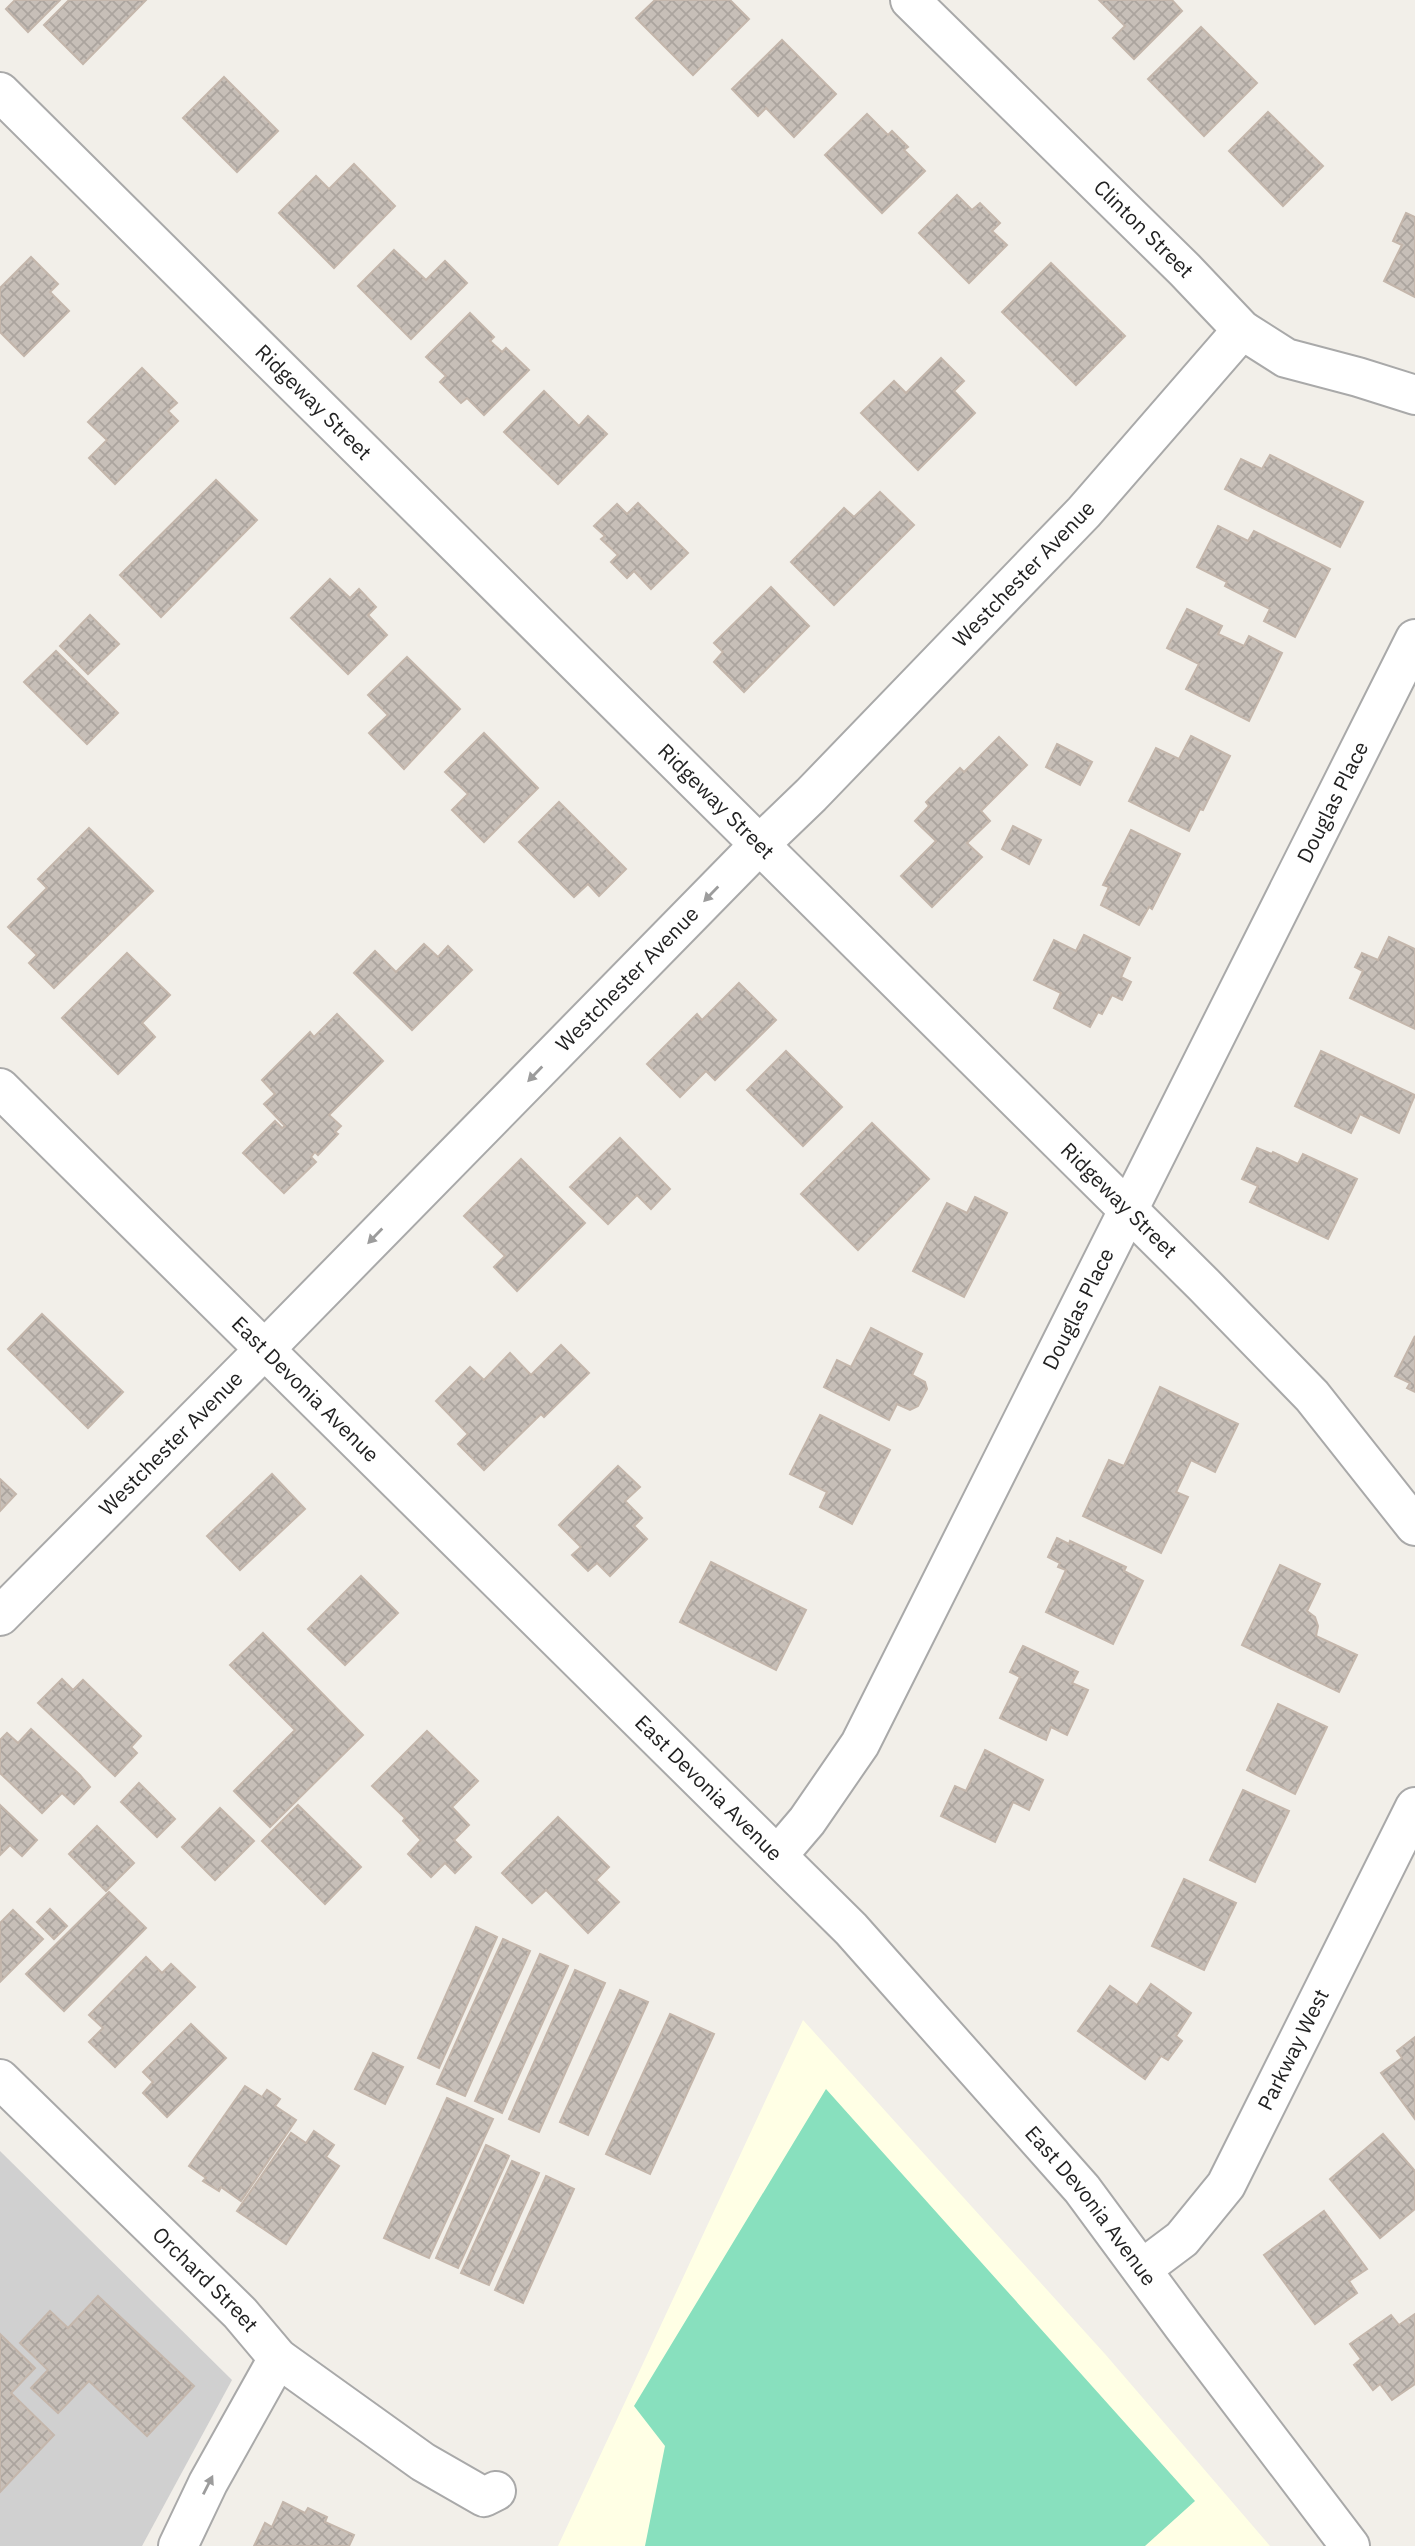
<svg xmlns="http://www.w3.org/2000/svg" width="1415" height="2546" font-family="'IBM Plex Sans',sans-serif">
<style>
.education{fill:#ffffe5}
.religious{fill:#d0d0d0}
.pitch{fill:#88e0be}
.building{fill:url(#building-cross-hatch);stroke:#c4b6ab;stroke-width:2}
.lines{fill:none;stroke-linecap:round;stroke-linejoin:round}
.minor-casing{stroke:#a9a9a9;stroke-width:42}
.minor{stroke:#fff;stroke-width:38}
.oneway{fill:#9c9c9c}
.labels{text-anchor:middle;stroke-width:7;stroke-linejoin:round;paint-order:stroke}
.street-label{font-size:21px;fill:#222;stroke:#fff}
</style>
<defs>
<pattern id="building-cross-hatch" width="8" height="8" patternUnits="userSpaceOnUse" patternTransform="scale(1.75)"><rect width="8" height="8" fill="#c7bfb8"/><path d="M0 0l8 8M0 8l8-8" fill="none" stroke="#aba49e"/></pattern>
</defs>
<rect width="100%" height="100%" fill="#f2efe9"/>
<!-- education -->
<path class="education" d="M803,2020l302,334 165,192h-712z"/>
<!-- religious -->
<path class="religious" d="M0,2151l232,229 -90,166h-142z"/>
<!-- pitch -->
<path class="pitch" d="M826,2089l369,412 -50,45h-500l20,-100 -31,-40z"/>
<!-- building -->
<g class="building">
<path d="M15,0h45l-32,32 -22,-23z"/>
<path d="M69,0h77l-63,64 -39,-39z"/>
<path d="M655,0h75l19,19 -56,56 -57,-57z"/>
<path d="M1099,0h73l10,11 -48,48 -21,-21 12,-12z"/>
<path d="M1201,27l56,56 -53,53 -56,-57z"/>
<path d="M782,40l54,54 -42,43 -28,-29 -8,8 -26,-27z"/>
<path d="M224,77l54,54 -41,41 -54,-54z"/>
<path d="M1268,112l55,54 -40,40 -54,-55z"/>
<path d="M867,114l21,21 4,-4 16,16 -4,3 21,21 -43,42 -57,-58z"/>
<path d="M354,164l41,42 -61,62 -55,-55 37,-37 13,13z"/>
<path d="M957,195l15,15 8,-7 20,20 -8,8 15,14 -38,38 -50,-50z"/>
<path d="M1406,213l9,4v80l-31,-16 18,-36 -9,-4z"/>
<path d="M394,250l32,30 19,-19 22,22 -56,56 -53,-53z"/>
<path d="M31,257l27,27 -8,8 19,19 -45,45 -24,-24v-44z"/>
<path d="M1051,263l74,73 -49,49 -74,-73z"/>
<path d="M470,313l24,24 -4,4 12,11 4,-4 23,22 -45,45 -17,-17 -6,5 -21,-21 6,-6 -20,-19z"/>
<path d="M941,358l23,23 -10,10 21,22 -57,57 -57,-57 33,-32 12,12z"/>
<path d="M142,368l35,35 -9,8 10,10 -63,63 -26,-26 18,-18 -19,-18z"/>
<path d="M544,391l35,35 9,-10 19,18 -49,50 -54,-52z"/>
<path d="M1270,455l93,47 -23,45 -115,-58 16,-30 21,10z"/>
<path d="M216,480l41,40 -96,97 -41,-42z"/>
<path d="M880,492l34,33 -80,80 -43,-43 53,-54 10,9z"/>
<path d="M638,503l50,50 -37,36 -17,-18 -7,7 -16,-16 7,-7 -17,-16 4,-3 -11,-10 23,-22 10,10z"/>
<path d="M1218,526l30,15 6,-10 76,38 -35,68 -31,-16 6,-12 -45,-23 2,-4 -30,-15z"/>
<path d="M330,579l20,19 9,-9 17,18 -8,8 19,20 -39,39 -57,-56z"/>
<path d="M771,587l38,39 -65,66 -30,-30 9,-10 -9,-9z"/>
<path d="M1187,609l35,17 -4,8 26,12 5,-10 33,17 -33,68 -63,-32 13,-25 -32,-16z"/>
<path d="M90,615l29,29 -31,30 -28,-28z"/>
<path d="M56,651l62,62 -31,31 -63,-62z"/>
<path d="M407,657l53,52 -56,60 -35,-36 19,-18 -20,-20z"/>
<path d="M484,733l54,55 -54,54 -32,-32 16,-16 -23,-22z"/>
<path d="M1191,736l39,20 -27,54 -3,-1 -11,22 -60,-30 27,-53 23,11z"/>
<path d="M999,737l28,28 -46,46 9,10 -23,22 15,14 -50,50 -31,-31 35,-35 -21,-20 14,-15 -3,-4 34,-34 4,4z"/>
<path d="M1057,744l35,18 -12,23 -34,-18z"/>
<path d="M559,802l67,67 -27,27 -11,-12 -14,13 -55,-55z"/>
<path d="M1013,826l28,14 -12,24 -27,-15z"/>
<path d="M89,828l64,63 -99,97 -25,-25 8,-8 -29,-28 39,-39 -9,-9z"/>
<path d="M1131,830l49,24 -28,55 -3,-2 -10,18 -38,-20 8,-18 -6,-2z"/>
<path d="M1084,935l46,23 -9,19 10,5 -9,18 -10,-5 -10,19 -4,-2 -8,15 -36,-19 7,-15 -27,-13 20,-40 22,11z"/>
<path d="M1389,937l26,12v80l-65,-31 13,-27 -8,-4 7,-14 16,7z"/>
<path d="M424,944l14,13 10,-11 24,24 -60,60 -58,-57 21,-22 21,21z"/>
<path d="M127,953l43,42 -28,28 13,14 -37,37 -56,-56z"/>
<path d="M739,983l37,37 -61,60 -9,-9 -26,26 -33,-33 50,-50 5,6z"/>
<path d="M337,1014l46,47 -54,54 12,11 -6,6 3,2 -20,21 -3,-3 -4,5 5,5 -32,31 -41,-40 32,-32 7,7 3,-2 -21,-22 11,-10 -13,-14 48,-48 4,5z"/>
<path d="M786,1051l56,56 -39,39 -56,-56z"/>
<path d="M1321,1051l94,44 -16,38 -39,-19 -9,19 -56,-27z"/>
<path d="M872,1123l57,56 -71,71 -57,-56z"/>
<path d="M620,1138l50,51 -19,20 -14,-14 -29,29 -38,-37z"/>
<path d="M1257,1148l15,6 1,-2 25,12 5,-10 54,25 -29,60 -78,-37 8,-16 -16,-7z"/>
<path d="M521,1159l64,64 -68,68 -23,-24 11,-11 -41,-40z"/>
<path d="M975,1197l32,16 -43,84 -51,-26 34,-68 20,10z"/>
<path d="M42,1314l81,78 -35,36 -80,-79z"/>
<path d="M871,1328l51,26 -10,21 13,7 2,7 -9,17 -8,4 -13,-6 -8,16 -65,-33 13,-27 14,7z"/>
<path d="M1415,1336v56l-8,-4 3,-5 -15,-7z"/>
<path d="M561,1345l28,28 -45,44 -3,-3 -57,56 -26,-26 10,-10 -32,-33 34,-34 14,13 26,-27 21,22z"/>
<path d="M1160,1387l78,37 -23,48 -24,-12 -15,32 12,5 -27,56 -78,-37 26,-56 15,6z"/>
<path d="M820,1415l70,35 -38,74 -32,-17 7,-15 -37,-18z"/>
<path d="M618,1466l22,21 -15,14 17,17 -8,8 13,13 -37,37 -13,-13 -9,8 -16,-16 9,-8 -22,-22z"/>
<path d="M272,1474l33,35 -65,61 -33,-34z"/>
<path d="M0,1479l16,15 -16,17z"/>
<path d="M1057,1538l12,6 1,-3 56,26 -2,4 19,10 -30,63 -67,-32 20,-42 -8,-3 2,-4 -12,-6z"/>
<path d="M711,1562l95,48 -30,60 -96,-48z"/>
<path d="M1280,1565l40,19 -13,27 8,6 3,9 -2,10 41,19 -18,37 -97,-47z"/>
<path d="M361,1576l37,37 -53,52 -37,-36z"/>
<path d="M263,1633l100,102 -93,92 -36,-36 61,-61 -65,-65z"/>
<path d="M1023,1646l55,26 -6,11 16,7 -21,45 -16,-8 -5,13 -46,-22 20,-41 -10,-5z"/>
<path d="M62,1679l11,11 10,-10 58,56 -10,11 6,6 -22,23 -77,-73z"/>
<path d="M1278,1704l49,23 -32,67 -48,-24z"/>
<path d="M31,1729l49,46 10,12 -16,17 -12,-11 -20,20 -42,-40v-33l7,-7 11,10z"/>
<path d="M427,1731l51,50 -26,26 17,18 -15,15 17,17 -16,16 -10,-10 -14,14 -23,-23 13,-14 -18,-19 2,-3 -33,-32z"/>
<path d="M985,1750l58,30 -14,30 -16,-8 -18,40 -54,-26 14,-30 11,5z"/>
<path d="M139,1783l36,36 -18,18 -36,-35z"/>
<path d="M1243,1790l46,21 -34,71 -45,-22z"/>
<path d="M0,1805l37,35 -15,16 -12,-11 -10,10z"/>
<path d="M298,1805l63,62 -36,37 -63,-63z"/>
<path d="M220,1808l34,33 -39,39 -33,-33z"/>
<path d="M558,1817l51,50 -13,13 23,22 -31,31 -42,-43 -14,13 -30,-30z"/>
<path d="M97,1826l37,37 -28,28 -37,-37z"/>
<path d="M1184,1879l52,24 -32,67 -52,-24z"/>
<path d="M109,1892l37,36 -82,83 -38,-37z"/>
<path d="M50,1909l17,17 -13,13 -17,-17z"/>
<path d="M13,1910l30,29 -42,42 -1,-58z"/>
<path d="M476,1927l21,10 -58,131 -21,-10z"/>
<path d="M503,1939l27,12 -65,145 -28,-12z"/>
<path d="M540,1954l28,12 -66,147 -27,-12z"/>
<path d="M146,1957l16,16 9,-9 24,23 -80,80 -26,-25 14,-14 -14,-13z"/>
<path d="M575,1970l30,13 -66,149 -30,-13z"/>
<path d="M1151,1984l40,29 -15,23 6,5 -14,19 -7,-4 -16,23 -67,-48 32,-45 27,19z"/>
<path d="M620,1990l28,12 -60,133 -28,-13z"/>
<path d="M670,2014l44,20 -64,140 -44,-20z"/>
<path d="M191,2024l35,34 -59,59 -24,-24 10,-11 -10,-10z"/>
<path d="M1415,2037v82l-34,-46 21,-15 -5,-7z"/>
<path d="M373,2053l30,14 -18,37 -30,-15z"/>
<path d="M245,2086l17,11 5,-7 13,9 -5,7 21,14 -55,81 -20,-14 -2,4 -16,-10 3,-3 -17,-12z"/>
<path d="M447,2098l46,21 -64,139 -45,-20z"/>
<path d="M314,2131l20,14 -8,12 13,9 -53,78 -49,-33 54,-78 15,10z"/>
<path d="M1383,2134l32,37v38l-35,29 -50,-59z"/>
<path d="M486,2145l23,11 -51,112 -22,-10z"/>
<path d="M512,2161l27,12 -50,112 -28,-12z"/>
<path d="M546,2176l28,13 -51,114 -28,-13z"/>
<path d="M1324,2211l43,58 -18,12 8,12 -42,31 -51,-69z"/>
<path d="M98,2296l96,90 -47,50 -58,-55 -31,32 -27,-25 17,-18 -28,-27 30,-32 18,17z"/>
<path d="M1415,2314v70l-23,16 -12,-16 -7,6 -19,-25 7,-6 -11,-15 41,-29 8,10z"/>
<path d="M0,2334l35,34 -24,25 43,42 -54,57z"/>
<path d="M283,2502l22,11 3,-5 19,9 -2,5 29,13 -5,11h-95l11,-23 7,4z"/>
</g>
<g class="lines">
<!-- minor casing -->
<g class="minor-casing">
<g id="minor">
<path id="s1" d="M910,0l275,270 57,60 44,28 72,19 57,18"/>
<path id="s2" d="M0,92l1204,1193 108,111 103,130"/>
<path id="s3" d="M0,1088l851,841 231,260 101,137 167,220"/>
<path id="s4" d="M0,1616l265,-267 494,-504 52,-50 273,-283 158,-182"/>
<path id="s5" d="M778,1855l29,-34 53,-77 555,-1105"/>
<path id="s6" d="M0,2079l240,234 38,45 145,104 61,35 12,-6"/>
<path id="s7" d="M1142,2269l40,-30 44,-54 189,-378"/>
<path d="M178,2546l30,-63 70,-125"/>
</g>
</g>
<!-- minor -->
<use href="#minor" class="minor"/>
</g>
<!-- one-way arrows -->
<defs><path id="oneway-solid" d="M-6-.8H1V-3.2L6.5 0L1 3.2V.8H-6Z" transform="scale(1.75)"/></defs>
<g class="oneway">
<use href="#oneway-solid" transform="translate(711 894) rotate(134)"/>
<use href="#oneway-solid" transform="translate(535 1074) rotate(134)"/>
<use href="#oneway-solid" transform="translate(375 1236) rotate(134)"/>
<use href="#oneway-solid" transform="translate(208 2485) rotate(-63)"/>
</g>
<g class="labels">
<!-- street labels -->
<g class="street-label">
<text dy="7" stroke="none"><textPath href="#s1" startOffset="327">Clinton Street</textPath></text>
<text dy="7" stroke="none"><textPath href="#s2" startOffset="441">Ridgeway Street</textPath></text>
<text dy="7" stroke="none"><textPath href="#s4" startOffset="1461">Westchester Avenue</textPath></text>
<text dy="7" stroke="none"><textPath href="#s2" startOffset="1008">Ridgeway Street</textPath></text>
<text dy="7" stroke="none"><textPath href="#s5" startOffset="1192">Douglas Place</textPath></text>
<text dy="7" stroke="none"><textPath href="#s4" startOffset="894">Westchester Avenue</textPath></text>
<text dy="7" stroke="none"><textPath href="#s2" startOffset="1575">Ridgeway Street</textPath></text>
<text dy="7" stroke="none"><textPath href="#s5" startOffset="625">Douglas Place</textPath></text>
<text dy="7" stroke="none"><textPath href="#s3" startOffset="429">East Devonia Avenue</textPath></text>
<text dy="7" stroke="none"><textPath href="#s4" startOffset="243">Westchester Avenue</textPath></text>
<text dy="7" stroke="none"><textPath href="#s3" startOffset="996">East Devonia Avenue</textPath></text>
<text dy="7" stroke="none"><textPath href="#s7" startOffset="271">Parkway West</textPath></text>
<text dy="7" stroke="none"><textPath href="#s3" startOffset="1563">East Devonia Avenue</textPath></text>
<text dy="7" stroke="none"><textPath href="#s6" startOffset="287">Orchard Street</textPath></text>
</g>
</g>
</svg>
